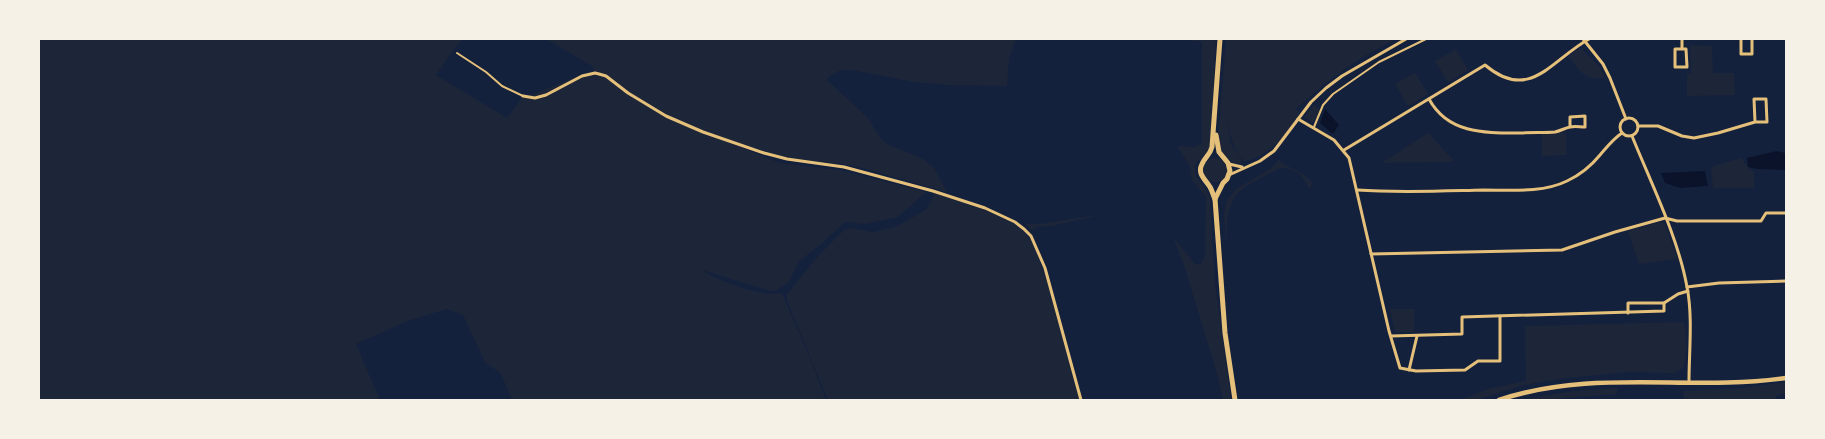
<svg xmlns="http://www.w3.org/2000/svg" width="1825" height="439" font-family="'DejaVu Sans',sans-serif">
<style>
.green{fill:#1d2539}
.water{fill:#0b132b}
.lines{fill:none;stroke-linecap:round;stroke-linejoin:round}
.service{stroke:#e5c07b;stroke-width:2}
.minor{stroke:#e5c07b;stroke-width:3}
.tertiary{stroke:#e5c07b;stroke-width:4.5}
.secondary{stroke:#e5c07b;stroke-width:5}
</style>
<rect width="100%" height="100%" fill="#14213d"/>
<!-- green -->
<g class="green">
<path d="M39,39h424l-10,11 -17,25 71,43 14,-19 57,-23 17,-3 -3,-7 -46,-27h470l-7,20 -2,27 -57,-1 -36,-3 -61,-12h-12l-13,7 -1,3 40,37 15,23 7,5 34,14 12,10 12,23 -85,-24 -20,-4 -55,-5 -82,-26 75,30 60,7 86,22 -28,25 -34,7 -19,-2 -25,23 -21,16 -10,21 -15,10 -72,-22c19,12 58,27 80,23l30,70 14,37h-314l-11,-26 -16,-12 -22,-47 -16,-6 -37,11 -54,24 24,56h-341z"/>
<path d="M1183,39h33l-5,103 -3,10c-27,19 -5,27 2,46l5,85 16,117h-8l-5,-23 -34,-112 -11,-28 22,27h6l4,-8 1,-59 -14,-17 -2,-14 -13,-20 18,1 7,-4v-101z"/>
<path d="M1226,39h170c-38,19 -68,40 -100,70l4,4c-16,24 -27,40 -56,49 -12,-13 -12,-25 -17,-40l4,22 10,16v4c-15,-2 -21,-14 -23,-27z"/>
<path d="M1690,45l22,1 1,27h21l1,22 -48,1v-22l4,-1z"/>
<path d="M1581,48l19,20 5,9 -2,1c-21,2 -22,-7 -35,-22z"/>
<path d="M1456,49l12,21 -20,12 -13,-21z"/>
<path d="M1415,73l13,21 -20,12 -13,-22z"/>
<path d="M1314,105l5,4v5l-6,9 -9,-6z"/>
<path d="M1428,133l26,28 -7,1 -65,1z"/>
<path d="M1542,133h24v22l-24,1z"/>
<path d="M1741,158l7,10 6,4v16h-41l-2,-21z"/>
<circle cx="1215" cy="170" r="12"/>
<path d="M1280,159v3l23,12 10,9 -4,6c-6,-14 -13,-21 -29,-21 -13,8 -30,13 -41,24 -15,14 -12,41 -12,60l-3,-38 3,-14 9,-11 34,-20z"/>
<path d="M934,193l57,19 24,11 9,8 9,13 16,42 30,114h-251l-41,-99v-7l32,-39 25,-25 6,-2 23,4 25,-6 29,-17z"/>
<path d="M1108,213l-56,13 -15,1 -5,3 -7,-6h15z"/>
<path d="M1659,222l5,1 14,36 -39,5 -11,-33z"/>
<path d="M1390,309h24v23h-19z"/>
<path d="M1684,322c2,15 4,31 -1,46l-9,5 -47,-1 -68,7 -35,6 -47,15h-17l28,-11 38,-8 -1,-55z"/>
<path d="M1786,382v11l-10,3v4h-92l-1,-9 59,-3z"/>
<path d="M1617,388v6c-32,2 -63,6 -96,6l51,-9z"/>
</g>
<!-- water -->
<g class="water">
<path d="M1325,109l14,16 -6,9 -13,-11z"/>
<path d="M1777,151l8,2 1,17 -29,-1 -9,-2 -1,-9z"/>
<path d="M1705,171l3,15 -28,2 -15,-5 -4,-10z"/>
</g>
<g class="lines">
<!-- service -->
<g class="service">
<path d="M457,53l29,19 16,14 21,10"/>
<path d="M1314,127l9,-22 10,-11 46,-32 47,-23"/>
</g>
<!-- minor -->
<g class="minor">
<path d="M1583,39l20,25 7,14 16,41"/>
<path d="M1741,39v15h11v-15"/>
<path d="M1682,49h-7v18h12l-1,-18h-4v-10"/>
<path d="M523,96l12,2 11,-3 36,-19 13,-3 4,1 7,2 22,17 38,23 37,16 61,21 23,6 57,8 89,24 52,17 30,14 9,7 7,7 14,32 36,132"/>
<path d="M1429,99c19,35 56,34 91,34 12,-1 24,0 35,-1 5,-1 10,-4 15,-5 5,-1 10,0 15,0v-11l-15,1v10"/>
<circle cx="1629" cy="127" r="9"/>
<path d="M1298,119l36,21 15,18 40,173 11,37 16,3 49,-1 13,-9h22v-45"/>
<path d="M1638,126h20l24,10 12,2 24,-5 37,-11h12l-1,-23h-12l1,23"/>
<path d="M1632,136c19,47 46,101 55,151 6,30 2,64 2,95"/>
<path d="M1344,150l141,-85c45,38 66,-5 104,-26"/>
<path d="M1229,164l13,3"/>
<path d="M1229,175l31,-14 14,-10 37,-49 15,-14 16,-12 64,-37"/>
<path d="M1357,190c42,3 84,1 127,0 26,0 59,3 83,-9 13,-6 24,-15 33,-26 7,-8 13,-16 22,-22"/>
<path d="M1371,254l191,-4 53,-18 50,-14 12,3h84l5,-8h20"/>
<path d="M1687,287l32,-4 67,-2"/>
<path d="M1628,313v-10h36l14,-9 10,-3"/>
<path d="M1391,336l71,-2v-17l202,-6v-8"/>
<path d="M1409,370l8,-34"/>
</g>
<!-- tertiary -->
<path class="tertiary" d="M1499,400c96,-32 191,-8 287,-22"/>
<!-- secondary -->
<g class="secondary">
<path d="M1220,39l-8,108c-2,8 -7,10 -10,17 -5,10 3,15 8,23 2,3 3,8 5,12l10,134 10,67"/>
<path d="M1215,199l8,-16 4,-4 3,-8 -2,-8 -9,-11 -3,-17"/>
</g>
</g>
<!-- border -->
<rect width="1825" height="439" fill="none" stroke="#f6f1e7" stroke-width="80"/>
</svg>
